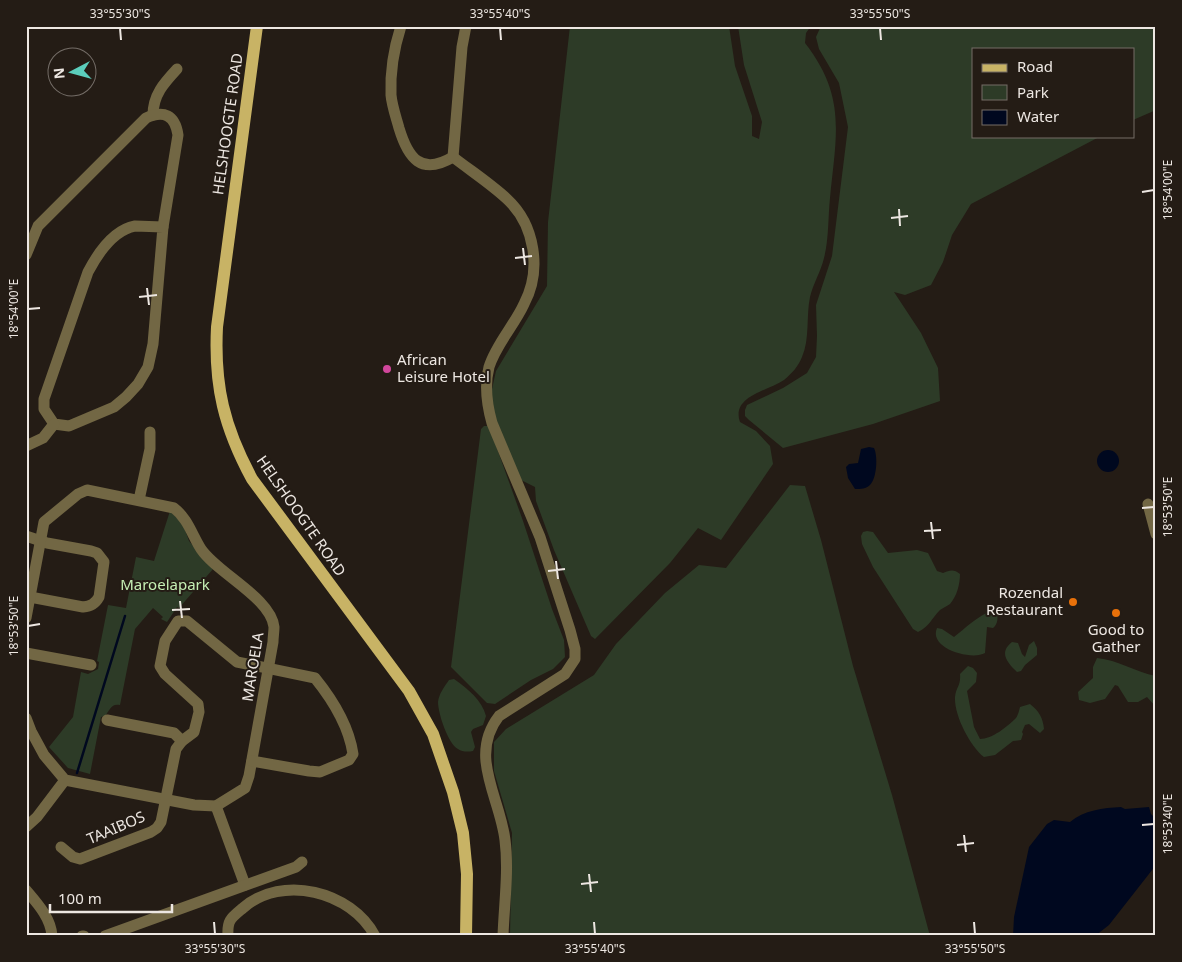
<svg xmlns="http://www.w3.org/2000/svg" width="1182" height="962" font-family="'Noto Sans',sans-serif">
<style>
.green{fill:#2d3b27}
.water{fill:#00081f}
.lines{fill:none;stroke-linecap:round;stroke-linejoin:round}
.stream{stroke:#00081f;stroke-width:2.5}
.minor{stroke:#726744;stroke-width:11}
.major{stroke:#c8b365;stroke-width:12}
.ticks{fill:none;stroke:#ede7e2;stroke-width:2}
.hotel-dot{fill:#d1479c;stroke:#241c15;stroke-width:2}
.food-dot{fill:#e8710a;stroke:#241c15;stroke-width:2}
.labels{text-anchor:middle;stroke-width:4;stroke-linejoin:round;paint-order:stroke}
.street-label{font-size:15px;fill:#ede7e2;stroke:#241c15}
.poi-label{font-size:15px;fill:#ede7e2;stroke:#241c15;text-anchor:start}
.park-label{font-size:15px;fill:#c5eeb4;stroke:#241c15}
.neatline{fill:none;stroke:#ede7e2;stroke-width:2}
.ticks-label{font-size:12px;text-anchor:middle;fill:#ede7e2}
</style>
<rect width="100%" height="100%" fill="#241c15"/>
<!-- green -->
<g class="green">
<path d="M570,26h159l6,40 17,50v20l7,3 3,-17 -18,-57 -6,-39h73l-5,7 -1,10c42,54 31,92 25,155 -2,19 -1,41 -6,60 -3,13 -11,26 -14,39 -4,19 0,42 -8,60 -4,10 -10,16 -18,23 -16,11 -53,16 -44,42l16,9 14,15 3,18 -52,76 -23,-12 -28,35 -75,76 -4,-3 -37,-86 -18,-49 -1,-14 -14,-7 -21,-47 -10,-35 6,-27 51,-85 1,-64z"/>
<path d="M821,26h335v84l-23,10v-71h-160v87h128l-130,68 -19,31 -9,27 -12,23 -26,10 -11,-3 27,41 17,35 2,33 -67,23 -90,24 -34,-28 -4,-4v-6l2,-5 36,-17 24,-15 9,-16 1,-21 -1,-31 16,-49 16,-129 -9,-44 -20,-34 -3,-12z"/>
<path d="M484,426h5l34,95 29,88 12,31 1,17 -12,12 -22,11 -36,24 -8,-1 -36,-36 30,-238z"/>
<path d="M790,485l15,1 16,54 32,126 39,129 38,141h-420l2,-103 -18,-62v-29l12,-13 88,-54 22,-31 49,-51 34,-28 27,3z"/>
<path d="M170,511l13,13 6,17 24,28 -34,39 -2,-1 -10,15 -6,-3 2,-2 -10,-9 -18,21 -15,76c-9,-2 -10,5 -15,11l-4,1 -11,57 -22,-6 -19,-21 24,-30 8,-45 7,2 10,-5 1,-7 -2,-1 11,-56 18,3 10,-51 18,4z"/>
<path d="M867,531l6,1 15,21 29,-3 11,3 9,18 6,2c7,-3 11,-4 17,1 0,10 -3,22 -10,30 -3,2 -7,4 -10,6 -9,9 -10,16 -22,22l-5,-3 -40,-62 -11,-23 -1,-8 2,-4z"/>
<path d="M991,611l6,1c1,6 1,12 -4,16l-6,-1 -2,26c-14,8 -57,-5 -48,-25l5,1 12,8c10,-8 25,-22 37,-26z"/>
<path d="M1034,641l3,7v7l-12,10 -4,6 -4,1c-9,-9 -19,-19 -5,-30l6,1 4,11 3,3 4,-12z"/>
<path d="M1097,658c21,2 38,14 59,18v31l-9,-10 -9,5h-10l-10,-16 -3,-1 -10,14 -15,4 -11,-3 -1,-8 15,-14v-11z"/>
<path d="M968,666l5,2 4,5 -1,9 -9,9 7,36 6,12c12,0 27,-12 36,-21 2,-3 3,-7 4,-11l10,-3c9,7 13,14 14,25l-4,4 -11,-9 -4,1 -3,7 1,2 -2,6 -8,1 -18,14 -11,2c-14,-11 -30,-42 -29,-60 1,-10 6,-11 5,-23z"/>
<path d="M454,679c14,10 28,21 32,37l-3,9 -10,4 -2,3 4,15 -2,4c-5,1 -11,1 -15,-2 -10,-5 -20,-36 -20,-47 1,-8 6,-15 11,-22z"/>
</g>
<!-- water -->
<g class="water">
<path d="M869,447l5,1c4,8 3,30 -4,37 -4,4 -9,4 -15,4l-7,-11 -2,-11 3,-3 9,-1 3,-14z"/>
<circle cx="1108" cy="461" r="11"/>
<path d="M1121,807l4,2 24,-2 2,7 5,5v46l-47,60 -14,11h-82l1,-19 15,-70 18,-23 7,-4 16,2c14,-12 33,-14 51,-15z"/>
</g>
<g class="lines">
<!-- stream -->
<path class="stream" d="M77,773l48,-157"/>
<!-- minor -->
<g class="minor">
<path d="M401,26c-7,22 -11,46 -10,69 1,11 5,22 8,33 9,30 22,48 54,29"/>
<path d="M153,115c0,-20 11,-32 24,-46"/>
<path d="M453,157c18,14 38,27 54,42 28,26 35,71 17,105 -10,22 -28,40 -35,63 -5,19 -2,38 3,56l48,114 30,93 5,19v10l-10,15 -66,42c-31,40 1,81 6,124 4,31 -1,65 -2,96"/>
<path d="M453,157l9,-110 4,-21"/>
<path d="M135,226l28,1 -10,117 -5,23 -10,17 -12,13 -12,10 -45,19 -15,-2 -10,-15v-10l44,-127c10,-19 25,-42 47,-46z"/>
<path d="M26,255l12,-29 108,-108c18,-8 29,-3 32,17l-15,92"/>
<path d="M26,446l17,-8 11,-14"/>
<path d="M139,500l11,-51v-17"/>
<path d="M1148,504l8,30"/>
<path d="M26,536l21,7 44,8 6,2 7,9 -5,35c-4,7 -8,9 -16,10l-53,-10"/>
<path d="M26,618l18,-96 34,-28 9,-4 87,18c14,11 18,27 27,41 16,24 70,49 73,78 0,5 -1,10 -1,15l-24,134 -4,12 -29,18 -22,-1 -129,-25 -21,-25 -13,-24 -5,-13"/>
<path d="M26,653l65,12"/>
<path d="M107,720l67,13 8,8"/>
<path d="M216,806l29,79"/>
<path d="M26,827l11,-10 28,-37"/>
<path d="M61,847l12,10 7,2 71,-27 6,-4 4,-6 15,-73 6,-8 12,-9 5,-20 -1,-8 -33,-30 -5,-8 5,-25 13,-20h9l50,41 78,16c17,21 34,49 38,76l-4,6 -29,12 -11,-1 -57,-10"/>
<path d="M26,890c11,13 25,28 26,46"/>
<path d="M82,936h2"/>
<path d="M105,936l191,-69 6,-5"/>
<path d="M228,936c-1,-16 3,-18 15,-28 39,-34 108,-17 132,28"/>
</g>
<!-- major -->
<path class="major" d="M257,26l-40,301c-3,59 7,100 35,152l157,212 24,43 20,58 10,41 4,41 -1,62"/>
</g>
<!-- ticks -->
<path class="ticks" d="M120,28l1,12M500,28l1,12M880,28l1,12M1142,192l12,-2M899,209l1,17M891,218l17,-2M523,248l2,17M515,258l17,-2M147,288l2,17M139,297l18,-2M28,309l12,-1M1142,508l12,-1M931,522l2,17M924,531l17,-1M556,561l2,18M548,571l17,-2M180,601l2,17M172,610l18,-1M28,626l12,-2M1142,825l12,-1M964,835l2,17M957,845l17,-2M589,874l2,18M581,884l17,-2M214,922l1,12M594,922l1,12M974,922l1,12"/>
<!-- markers -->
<circle class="hotel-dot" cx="387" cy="369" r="5"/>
<g class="food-dot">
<circle cx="1073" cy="602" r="5"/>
<circle cx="1116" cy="613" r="5"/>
</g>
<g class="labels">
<!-- street labels -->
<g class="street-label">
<text transform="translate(228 124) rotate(-82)" y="5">HELSHOOGTE ROAD</text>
<text transform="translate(301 516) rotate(55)" y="5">HELSHOOGTE ROAD</text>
<text transform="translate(253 667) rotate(-81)" y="5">MAROELA</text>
<text transform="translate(116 828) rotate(-23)" y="5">TAAIBOS</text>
</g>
<!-- poi labels -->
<g class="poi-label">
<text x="397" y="365">African<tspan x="397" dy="17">Leisure Hotel</tspan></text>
<text x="1063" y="598" text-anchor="end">Rozendal<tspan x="1063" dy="17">Restaurant</tspan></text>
<text x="1116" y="635" text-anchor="middle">Good to<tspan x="1116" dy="17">Gather</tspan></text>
</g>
<!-- park labels -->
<g class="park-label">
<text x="165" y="590">Maroelapark</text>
</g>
</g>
<!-- border -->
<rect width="1182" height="962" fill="none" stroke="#241c15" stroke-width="55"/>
<!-- legend -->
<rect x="972" y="48" width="162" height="90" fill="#241c15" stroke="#746d67"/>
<rect x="982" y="64" width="25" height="8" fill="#c8b365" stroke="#746d67"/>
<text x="1017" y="72" font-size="15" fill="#ede7e2">Road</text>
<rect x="982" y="85" width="25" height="15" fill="#2d3b27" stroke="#746d67"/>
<text x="1017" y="98" font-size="15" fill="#ede7e2">Park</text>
<rect x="982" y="110" width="25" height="15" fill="#00081f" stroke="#746d67"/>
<text x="1017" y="122" font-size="15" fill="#ede7e2">Water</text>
<!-- north arrow -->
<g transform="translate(72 72) rotate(264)"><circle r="24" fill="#241c15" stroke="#746d67"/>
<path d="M0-4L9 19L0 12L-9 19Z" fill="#5bcebc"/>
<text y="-8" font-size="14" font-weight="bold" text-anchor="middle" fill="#ede7e2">N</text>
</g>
<!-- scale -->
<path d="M50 904v8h122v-8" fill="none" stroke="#ede7e2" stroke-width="2.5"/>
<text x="58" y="904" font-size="15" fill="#ede7e2" stroke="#241c15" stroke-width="4" paint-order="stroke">100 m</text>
<rect x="28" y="28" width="1126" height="906" class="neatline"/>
<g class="ticks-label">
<text x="120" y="18">33°55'30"S</text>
<text x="500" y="18">33°55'40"S</text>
<text x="880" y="18">33°55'50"S</text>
<text transform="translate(1168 190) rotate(-90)" y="4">18°54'00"E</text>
<text transform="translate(14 309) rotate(-90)" y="4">18°54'00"E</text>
<text transform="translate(1168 507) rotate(-90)" y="4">18°53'50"E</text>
<text transform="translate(14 626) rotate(-90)" y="4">18°53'50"E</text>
<text transform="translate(1168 824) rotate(-90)" y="4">18°53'40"E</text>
<text x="215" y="953">33°55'30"S</text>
<text x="595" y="953">33°55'40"S</text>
<text x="975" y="953">33°55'50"S</text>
</g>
</svg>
